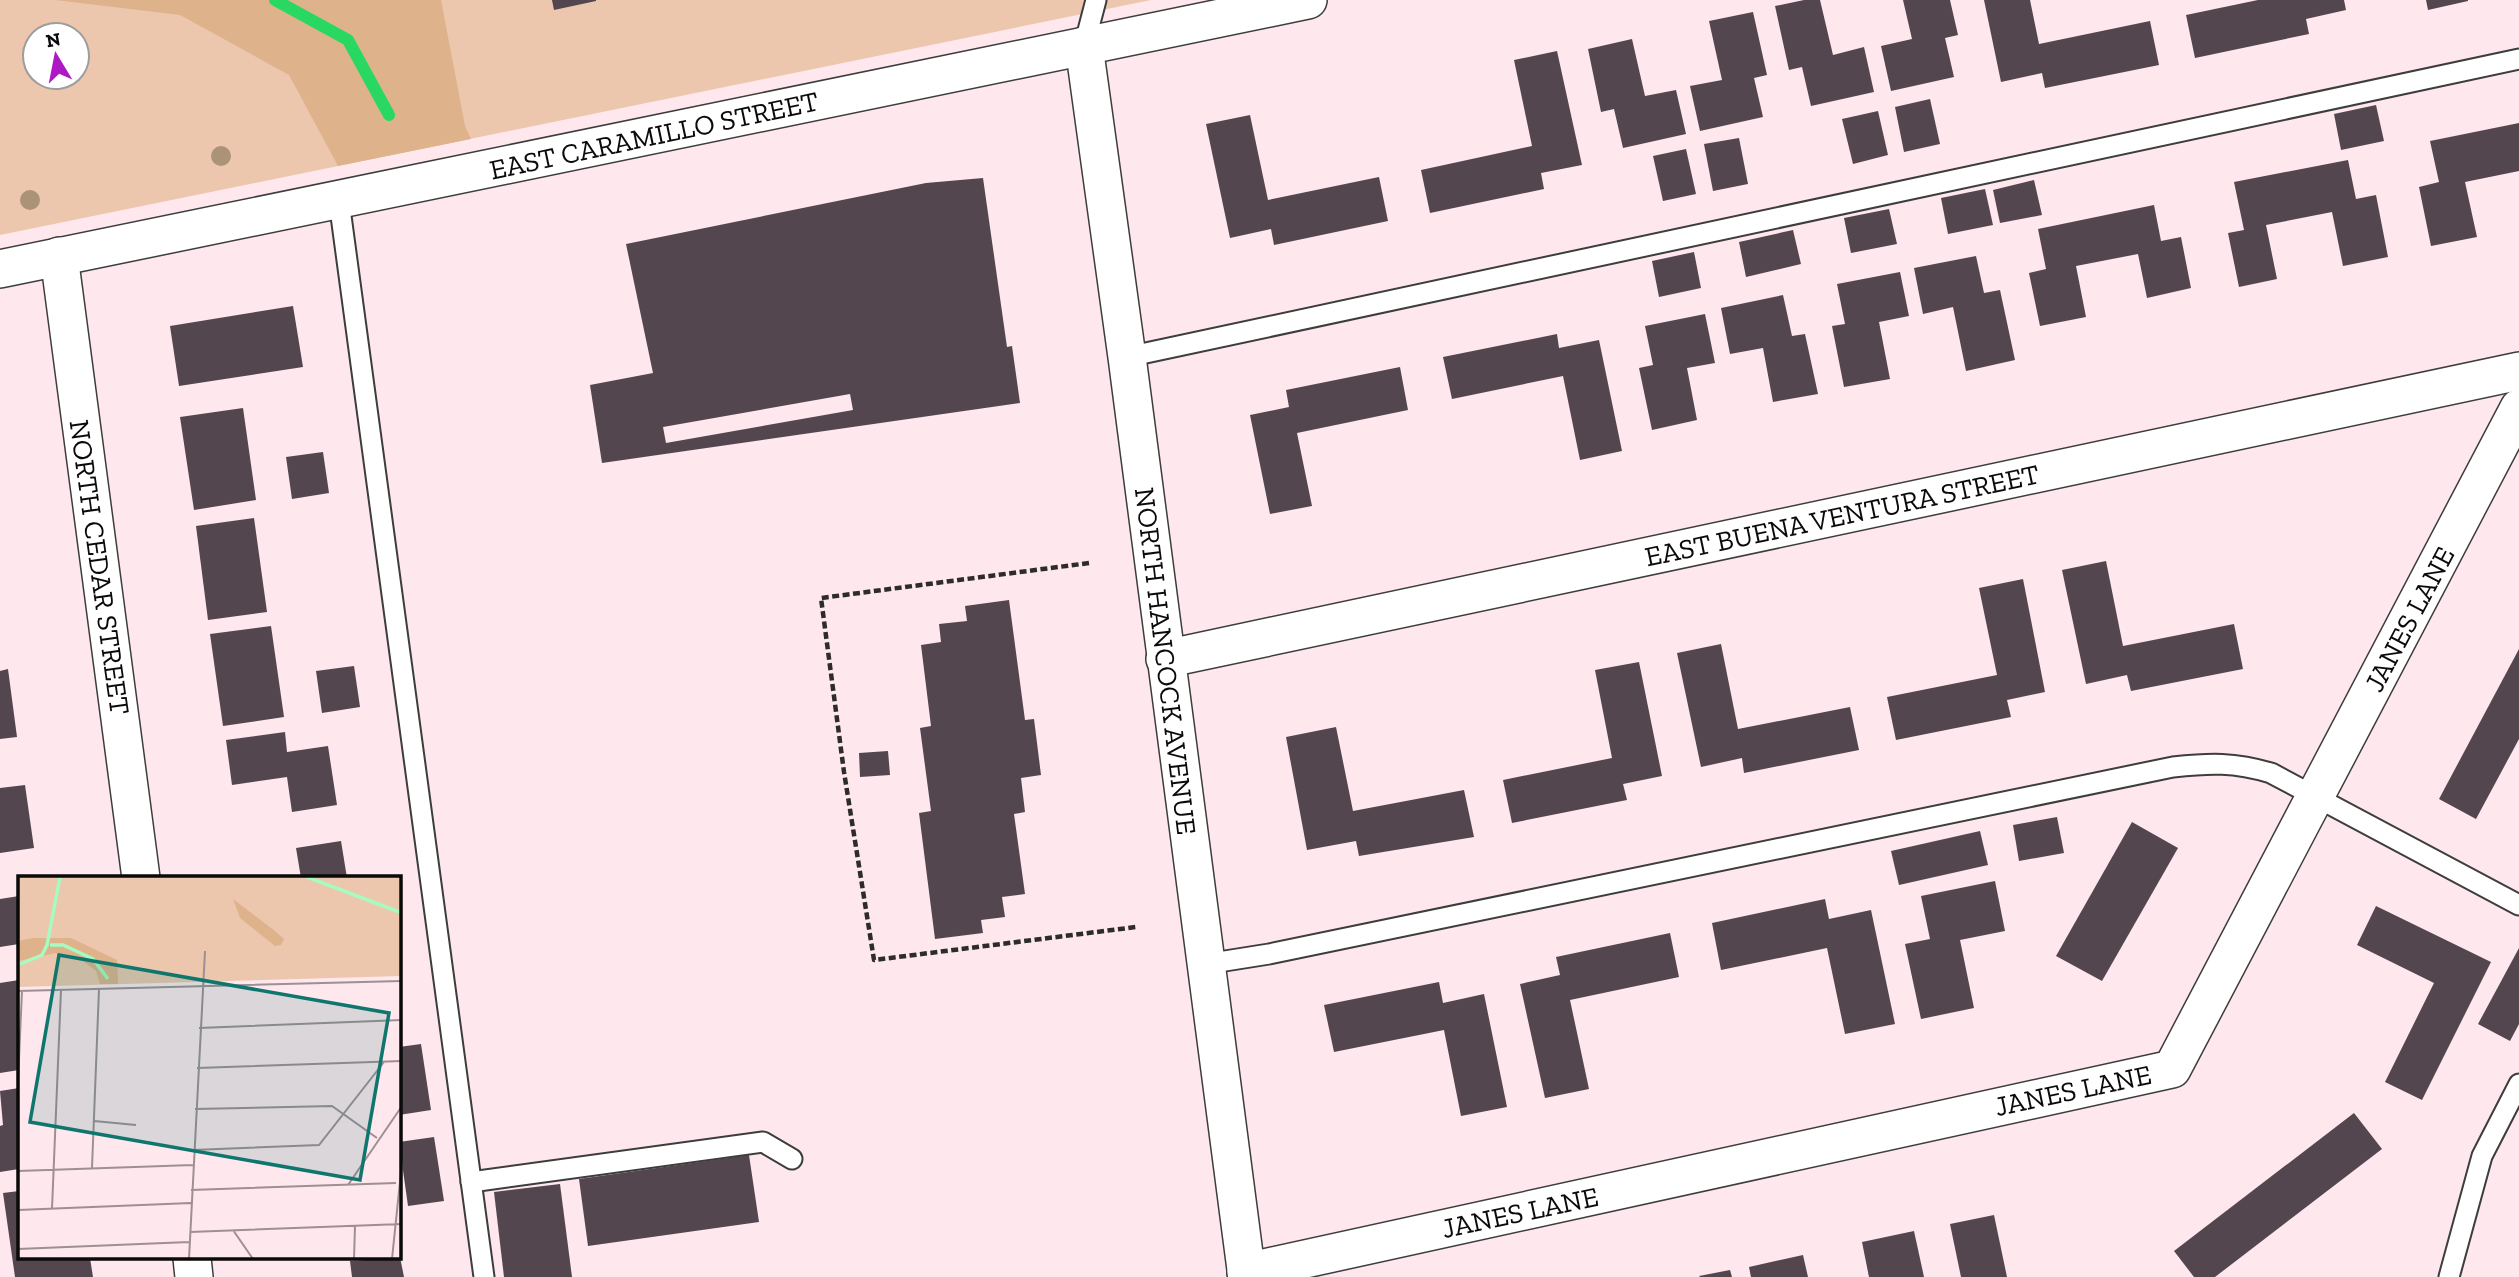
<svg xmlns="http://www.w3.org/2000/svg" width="2519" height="1277" font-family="'Zilla Slab',serif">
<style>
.green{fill:#ecc7ae;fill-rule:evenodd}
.forest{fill:#deb38c}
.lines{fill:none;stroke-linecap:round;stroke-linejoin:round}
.stream{stroke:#28d861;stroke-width:12}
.building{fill:#53464f;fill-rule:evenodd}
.service-casing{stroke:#3d3d3d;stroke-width:23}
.minor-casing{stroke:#3d3d3d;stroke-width:40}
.path{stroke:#2c2c2c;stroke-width:4.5;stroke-dasharray:7 3.5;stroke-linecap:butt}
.service{stroke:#fff;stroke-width:19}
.minor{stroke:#fff;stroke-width:37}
.tree{fill:#ab9378}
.labels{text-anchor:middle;stroke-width:7;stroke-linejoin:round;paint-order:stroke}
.street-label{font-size:28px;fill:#0a0a0a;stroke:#fff}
.inset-river{fill:none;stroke:#a7fbc0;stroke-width:3.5}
.inset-road{fill:none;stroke:#9d8f93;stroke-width:2}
.view{fill:#0f766e;fill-opacity:0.15;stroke:#0f766e;stroke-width:3.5}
.inset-edge{fill:none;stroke:#0a0a0a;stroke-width:3.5}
</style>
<rect width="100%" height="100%" fill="#ffe7ee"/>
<!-- green -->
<path class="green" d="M0,0h1151l-1151,235zM35,35h42v42h-42z"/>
<!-- forest -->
<path class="forest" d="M55,0h386l24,126 6,13 -133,27 -49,-91 -109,-60z"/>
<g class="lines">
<!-- stream -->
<path class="stream" d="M275,0l73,40 41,75"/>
</g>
<!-- building -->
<g class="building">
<path d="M552,0h44v1l-42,9z"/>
<path d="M1804,0h16l13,55 31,-8 10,45 -63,14 -9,-39 -13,3 -14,-64z"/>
<path d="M1903,0h47l8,35 -13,3 9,39 -63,14 -10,-45 31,-7z"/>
<path d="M1984,0h46l9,44 111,-23 9,44 -114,23 -3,-15 -41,9z"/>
<path d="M2258,0h86l2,10 -40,9 3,15 -114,24 -9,-43z"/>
<path d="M2426,0h42v1l-40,9z"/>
<path d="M1753,12l14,63 -13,3 9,39 -63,14 -10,-45 32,-6 -13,-59z"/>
<path d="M1632,39l13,57 31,-6 10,44 -63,14 -9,-39 -13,3 -13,-63z"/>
<path d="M1557,51l25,114 -41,8 3,16 -114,24 -9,-43 111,-24 -18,-86z"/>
<path d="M1930,99l10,45 -36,8 -9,-45z"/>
<path d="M2376,105l8,36 -43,9 -7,-36z"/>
<path d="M1878,111l10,44 -35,9 -11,-45z"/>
<path d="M1250,115l18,85 111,-23 9,44 -114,24 -3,-16 -41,9 -24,-114z"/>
<path d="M2519,123v48l-54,11 12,55 -46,9 -12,-59 20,-5 -9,-41z"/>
<path d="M1739,138l9,46 -35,7 -9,-47z"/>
<path d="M1686,149l10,45 -33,7 -10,-45z"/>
<path d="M2348,160l8,39 20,-4 12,62 -45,9 -11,-54 -66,13 11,54 -38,8 -11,-54 16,-3 -10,-48z"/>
<path d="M983,178l24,169 5,-1 8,57 -418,60 -12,-78 63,-12 -27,-129 300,-61zM850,394l3,16 -187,33 -3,-16z"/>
<path d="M2034,180l8,35 -42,8 -7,-33z"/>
<path d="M1985,189l8,36 -45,9 -7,-36z"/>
<path d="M2154,205l7,36 20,-4 10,51 -44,10 -9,-44 -62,12 10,51 -46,9 -11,-53 17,-4 -8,-40z"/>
<path d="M1889,209l8,35 -46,9 -7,-35z"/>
<path d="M1793,230l8,34 -55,13 -7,-35z"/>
<path d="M1694,252l7,36 -42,9 -7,-36z"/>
<path d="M1976,256l8,37 16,-3 15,70 -49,11 -13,-64 -30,7 -9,-46z"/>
<path d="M1900,272l9,44 -30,6 11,57 -46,8 -12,-61 13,-2 -8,-40z"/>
<path d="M1783,295l9,41 13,-2 13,60 -45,8 -10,-54 -33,6 -9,-46z"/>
<path d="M293,306l10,61 -124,19 -9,-60z"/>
<path d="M1705,314l10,49 -28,5 10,52 -45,10 -13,-62 14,-3 -8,-39z"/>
<path d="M1557,334l2,14 40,-8 23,111 -42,9 -17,-84 -111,23 -9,-42z"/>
<path d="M1400,367l8,43 -111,23 15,73 -42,8 -20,-99 39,-8 -3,-17z"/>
<path d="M243,408l13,92 -62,10 -14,-93z"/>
<path d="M323,452l6,41 -37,6 -6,-42z"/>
<path d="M254,518l13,94 -59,8 -12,-94z"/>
<path d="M2106,561l17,85 111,-22 9,45 -112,22 -4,-16 -41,9 -24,-114z"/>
<path d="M2023,579l22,113 -38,8 4,17 -115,23 -9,-43 110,-22 -18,-87z"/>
<path d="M1009,600l16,120 9,-1 7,56 -20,3 4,34 -11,2 11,80 -23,3 3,20 -24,3 2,13 -48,6 -16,-126 12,-2 -11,-83 11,-2 -10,-81 20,-3 -2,-18 28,-3 -2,-15z"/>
<path d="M271,626l13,91 -61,9 -13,-92z"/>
<path d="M1721,644l17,85 112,-22 9,43 -115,23 -2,-15 -41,9 -24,-114z"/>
<path d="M2519,649v90l-43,80 -37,-20z"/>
<path d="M1639,662l23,114 -39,8 4,16 -115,23 -9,-43 109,-22 -17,-88z"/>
<path d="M354,666l6,41 -38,6 -6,-42z"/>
<path d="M8,669l9,68 -17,2v-68z"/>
<path d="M1336,727l17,84 111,-21 10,47 -115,19 -3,-15 -49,9 -21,-113z"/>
<path d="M285,732l2,20 41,-6 9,59 -45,7 -5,-35 -55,8 -6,-45z"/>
<path d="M888,751l2,24 -30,2 -1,-24z"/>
<path d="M25,785l9,63 -34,5v-65z"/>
<path d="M2057,817l7,36 -45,8 -6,-36z"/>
<path d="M2132,822l46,26 -76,133 -46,-25z"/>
<path d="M1980,831l8,34 -89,20 -8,-34z"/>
<path d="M341,841l6,37h-46l-5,-30z"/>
<path d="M1995,881l10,50 -45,9 14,68 -53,11 -16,-75 25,-5 -9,-43z"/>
<path d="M19,896v48l-19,3v-48z"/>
<path d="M1825,899l4,20 42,-9 24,114 -50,10 -18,-86 -106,22 -9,-47z"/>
<path d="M2376,906l115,56 -69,138 -37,-18 49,-99 -77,-38z"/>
<path d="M1670,933l9,44 -109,23 19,89 -44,9 -25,-114 40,-9 -4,-18z"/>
<path d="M2519,948v76l-9,17 -32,-17z"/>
<path d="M19,980v90l-19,3v-90z"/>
<path d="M1439,982l4,21 41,-9 23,113 -46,9 -17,-86 -110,22 -10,-47z"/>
<path d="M421,1044l10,66 -32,5v-68z"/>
<path d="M19,1088v81l-19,3v-46l3,-1 -3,-34z"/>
<path d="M2354,1113l28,36 -167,128h-21l-20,-26z"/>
<path d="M434,1137l10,64 -36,5 -9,-64z"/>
<path d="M749,1155l10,67 -171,24 -9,-67z"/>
<path d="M560,1184l12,93h-68l-10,-85z"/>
<path d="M19,1191v67h71l3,19h-78l-12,-84z"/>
<path d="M1994,1215l13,62h-46l-11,-53z"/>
<path d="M1914,1231l10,46h-55l-7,-35z"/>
<path d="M399,1252l5,25h-52l-2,-16 49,-3z"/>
<path d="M1803,1255l5,22h-57l-2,-10z"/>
<path d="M1730,1270l2,7h-32l-1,-1z"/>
</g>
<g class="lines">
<!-- service casing -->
<g class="service-casing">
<g id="service">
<path d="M1084,46l12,-46"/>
<path d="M339,201l145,1076"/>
<path d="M1127,357l1392,-298"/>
<path d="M1206,964l63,-10 904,-187c37,-4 61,-5 98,6l248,132"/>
<path d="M471,1182l292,-40 29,17"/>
<path d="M2449,1277l33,-121 37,-72"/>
</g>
</g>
<!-- minor casing -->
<g class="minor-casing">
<g id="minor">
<path d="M1084,46l43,311 120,920"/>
<path d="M59,256l82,622"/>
<path d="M0,269l1308,-269"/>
<path d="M1165,659l1354,-288"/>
<path d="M192,1258l2,19"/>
<path d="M1246,1272l926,-203 347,-661"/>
</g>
</g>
<!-- path -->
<path class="path" d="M1089,563l-268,35 23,174 30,188 262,-33"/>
<!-- service -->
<use href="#service" class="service"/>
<!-- minor -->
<use href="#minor" class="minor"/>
</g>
<!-- trees -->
<g class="tree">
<circle cx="221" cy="156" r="10"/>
<circle cx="30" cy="200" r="10"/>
</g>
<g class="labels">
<!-- street labels -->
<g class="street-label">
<text transform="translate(654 135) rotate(-12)" y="10">EAST CARAMILLO STREET</text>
<text transform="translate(1842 515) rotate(-12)" y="10">EAST BUENA VENTURA STREET</text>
<text transform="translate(100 567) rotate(82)" y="10">NORTH CEDAR STREET</text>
<text transform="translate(2409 619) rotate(-62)" y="10">JANES LANE</text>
<text transform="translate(1166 661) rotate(83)" y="10">NORTH HANCOCK AVENUE</text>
<text transform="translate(2073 1090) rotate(-12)" y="10">JANES LANE</text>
<text transform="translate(1520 1212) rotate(-12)" y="10">JANES LANE</text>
</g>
</g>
<!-- overview -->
<g transform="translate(18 876)">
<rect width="383" height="383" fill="#ffe7ee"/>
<path d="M0,1h383v99l-383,11z" fill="#ecc7ae"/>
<path d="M215,23l42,32 9,8 -3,6 -6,1 -35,-28zM15,62h38l46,22 1,24h-18l-4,-13 -13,-10 -27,-8 -38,8v-20z" fill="#deb38c"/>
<path class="inset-river" d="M289,1l95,36M32,69h13l30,14 15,20M0,89l24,-10 5,-10 13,-68"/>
<path class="inset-road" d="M0,115l384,-10M181,152l203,-8M179,192l205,-7M0,205l4,-90M177,233l137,-3 45,32M76,245l42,4M175,274l126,-5 65,-83M74,292l7,-179M0,295l175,-6M330,309l54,-79M173,314l205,-7M34,333l9,-219M0,334l173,-7M215,354l20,29M172,356l212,-8M0,373l171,-7M171,383l16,-308M336,383l1,-33M374,383l10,-97"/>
<path class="view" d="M41,79l330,58 -29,167 -330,-58z"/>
<rect width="383" height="383" class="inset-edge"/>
</g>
<!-- north arrow -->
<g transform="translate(56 56) rotate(350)"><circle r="33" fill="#ffffff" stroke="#9d9d9d" stroke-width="2"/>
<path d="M0-5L12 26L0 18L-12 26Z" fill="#ae18c4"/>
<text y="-10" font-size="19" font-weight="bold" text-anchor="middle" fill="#0a0a0a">N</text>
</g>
</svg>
